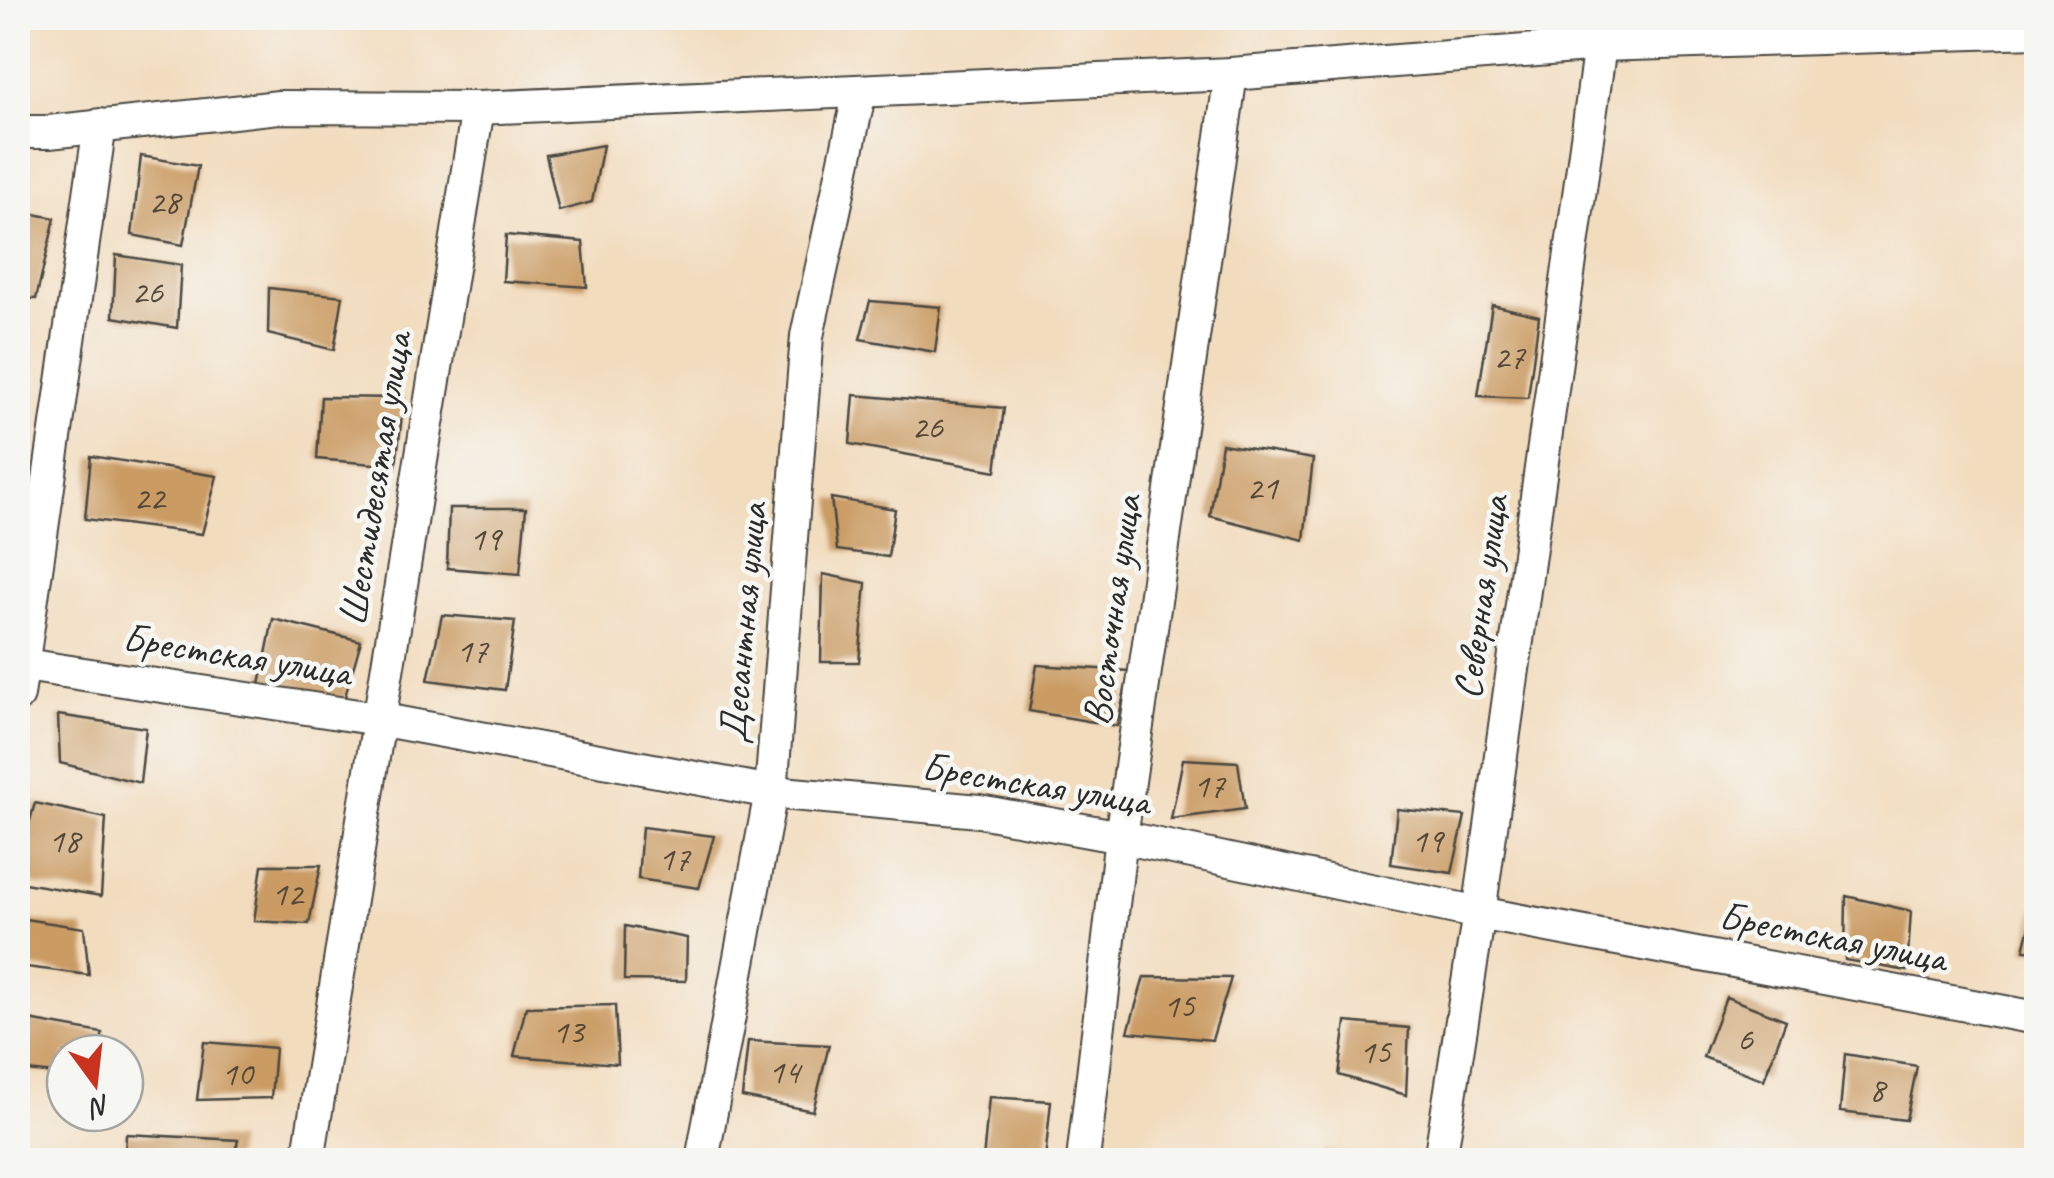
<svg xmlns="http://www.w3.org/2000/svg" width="2054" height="1178" font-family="Caveat,sans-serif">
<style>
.building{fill:#ca9b63}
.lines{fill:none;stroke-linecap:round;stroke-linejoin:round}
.minor-casing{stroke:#494641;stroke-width:36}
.minor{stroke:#fff;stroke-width:32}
.labels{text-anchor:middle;stroke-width:9;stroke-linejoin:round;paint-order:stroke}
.number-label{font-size:35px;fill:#534739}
.street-label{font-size:40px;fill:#2b2b2b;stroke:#f6f6f2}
</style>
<rect width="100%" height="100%" fill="#f6f6f2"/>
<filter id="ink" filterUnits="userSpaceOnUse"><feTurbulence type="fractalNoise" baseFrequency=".01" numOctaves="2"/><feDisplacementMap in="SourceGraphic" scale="20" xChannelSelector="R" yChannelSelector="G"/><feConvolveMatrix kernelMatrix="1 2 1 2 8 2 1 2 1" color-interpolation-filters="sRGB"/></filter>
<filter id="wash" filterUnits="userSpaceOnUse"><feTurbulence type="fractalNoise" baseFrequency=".0048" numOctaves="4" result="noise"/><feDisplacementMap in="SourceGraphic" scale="40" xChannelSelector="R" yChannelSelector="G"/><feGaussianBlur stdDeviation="2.25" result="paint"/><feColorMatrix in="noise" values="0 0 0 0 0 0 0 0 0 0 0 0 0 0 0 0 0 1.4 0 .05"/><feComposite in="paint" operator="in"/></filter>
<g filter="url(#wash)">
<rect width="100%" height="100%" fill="#f2dcbe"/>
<g id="blocks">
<!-- building -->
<g class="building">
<path d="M603,145l-11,57 -33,9 -13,-56z"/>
<path d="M141,156l57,10 -15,79 -51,-10z"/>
<path d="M18,211l37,7 -19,81 -18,-1z"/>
<path d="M506,235l77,7 4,45 -84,-6z"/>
<path d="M116,255l65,10 -4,63 -64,-11z"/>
<path d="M269,288l74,8 -9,54 -66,-16z"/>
<path d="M870,301l71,6 -6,45 -75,-13z"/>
<path d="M1492,305l47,11 -11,82 -50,-2z"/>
<path d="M854,395l150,13 -8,63 -146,-27z"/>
<path d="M321,397l83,1 -8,68 -79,-7z"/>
<path d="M1222,444l91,15 -9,81 -94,-24z"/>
<path d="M91,456l126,20 -15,58 -117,-15z"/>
<path d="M831,498l64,11 -7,48 -51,-7z"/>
<path d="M449,508h77l-6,66 -73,-6z"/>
<path d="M823,574l43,9 -7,79h-38z"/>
<path d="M442,615l73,6 -10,69 -77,-10z"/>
<path d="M273,619l88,22 -17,59 -85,-10z"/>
<path d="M1037,665l92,6 -12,55 -88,-15z"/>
<path d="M58,715l88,13 -6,55 -80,-20z"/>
<path d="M1183,759l55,3 7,47 -74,10z"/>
<path d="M35,803l71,15 -5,78 -83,-14v-19z"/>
<path d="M1397,809l68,7 -13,57 -61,-9z"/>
<path d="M642,827l72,9 -15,52 -61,-9z"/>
<path d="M262,865h59l-12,59 -55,-3z"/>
<path d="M1846,896l65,15 -4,60 -62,-11z"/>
<path d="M2035,906h1v45l-12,-1z"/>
<path d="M18,918l66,10 5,47 -71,-9z"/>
<path d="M625,926l62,12 -1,43 -62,-1z"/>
<path d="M1144,977l87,1 -19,62 -84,-8z"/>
<path d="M1726,997l60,23 -22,60 -61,-23z"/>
<path d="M615,1005l3,59 -104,-8 12,-49z"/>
<path d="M18,1018l84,15v20h-37v22l-47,-5z"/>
<path d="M1346,1022l63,6 -3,67 -67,-20z"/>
<path d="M748,1041l81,4 -16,66 -71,-14z"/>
<path d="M204,1042l71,6 -4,50 -74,2z"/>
<path d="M1845,1054l72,12 -11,54 -66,-8z"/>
<path d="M989,1097l62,4 -6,59h-62z"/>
<path d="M126,1134l112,6 -4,20h-109z"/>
<path d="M1326,1150l48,9v1h-51z"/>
</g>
</g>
</g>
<g filter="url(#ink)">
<use href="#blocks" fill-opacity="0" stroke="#494641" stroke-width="2.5"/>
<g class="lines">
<!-- minor casing -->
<g class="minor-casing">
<g id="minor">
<path d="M18,132h31l230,-25 199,1 753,-34 369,-29 436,-14"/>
<path d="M18,664l360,55 393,73 208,19 142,26 358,76 557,105"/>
<path d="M18,695l82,-570"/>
<path d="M308,1160l170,-1052"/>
<path d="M702,1160l69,-368 36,-456 53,-245"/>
<path d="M1083,1160l38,-323 110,-763"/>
<path d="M1440,1160l39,-247 121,-868"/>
</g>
</g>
<!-- minor -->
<use href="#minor" class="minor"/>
</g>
</g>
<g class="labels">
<!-- number labels -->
<g class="number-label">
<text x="164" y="213">28</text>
<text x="147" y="303">26</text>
<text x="1509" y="368">27</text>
<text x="927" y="438">26</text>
<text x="1262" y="499">21</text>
<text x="149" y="509">22</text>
<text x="485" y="550">19</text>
<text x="472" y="662">17</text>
<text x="1209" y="797">17</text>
<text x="64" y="852">18</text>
<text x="1427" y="852">19</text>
<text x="674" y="870">17</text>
<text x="287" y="905">12</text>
<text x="1179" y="1017">15</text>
<text x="568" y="1043">13</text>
<text x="1745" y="1050">6</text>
<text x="1375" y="1063">15</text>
<text x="784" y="1083">14</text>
<text x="237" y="1085">10</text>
<text x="1877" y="1101">8</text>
</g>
<!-- street labels -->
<g class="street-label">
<text transform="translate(374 479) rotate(-81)" y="14">Шестидесятая улица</text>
<text transform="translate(1480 597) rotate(-82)" y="14">Северная улица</text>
<text transform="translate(1111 610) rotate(-82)" y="14">Восточная улица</text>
<text transform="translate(742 623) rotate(-85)" y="14">Десантная улица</text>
<text transform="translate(237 654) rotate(9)" y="14">Брестская улица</text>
<text transform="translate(1036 783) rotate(9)" y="14">Брестская улица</text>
<text transform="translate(1833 936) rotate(11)" y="14">Брестская улица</text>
</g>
</g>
<!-- margin -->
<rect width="2054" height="1178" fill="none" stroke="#f6f6f2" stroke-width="60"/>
<!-- north arrow -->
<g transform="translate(95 1083) rotate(165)"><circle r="48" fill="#f6f6f2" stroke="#a5a5a2" stroke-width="2.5"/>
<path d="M0-8L18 38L0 25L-18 38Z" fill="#c8321e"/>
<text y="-15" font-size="28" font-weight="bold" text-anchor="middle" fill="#2b2b2b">N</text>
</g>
</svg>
